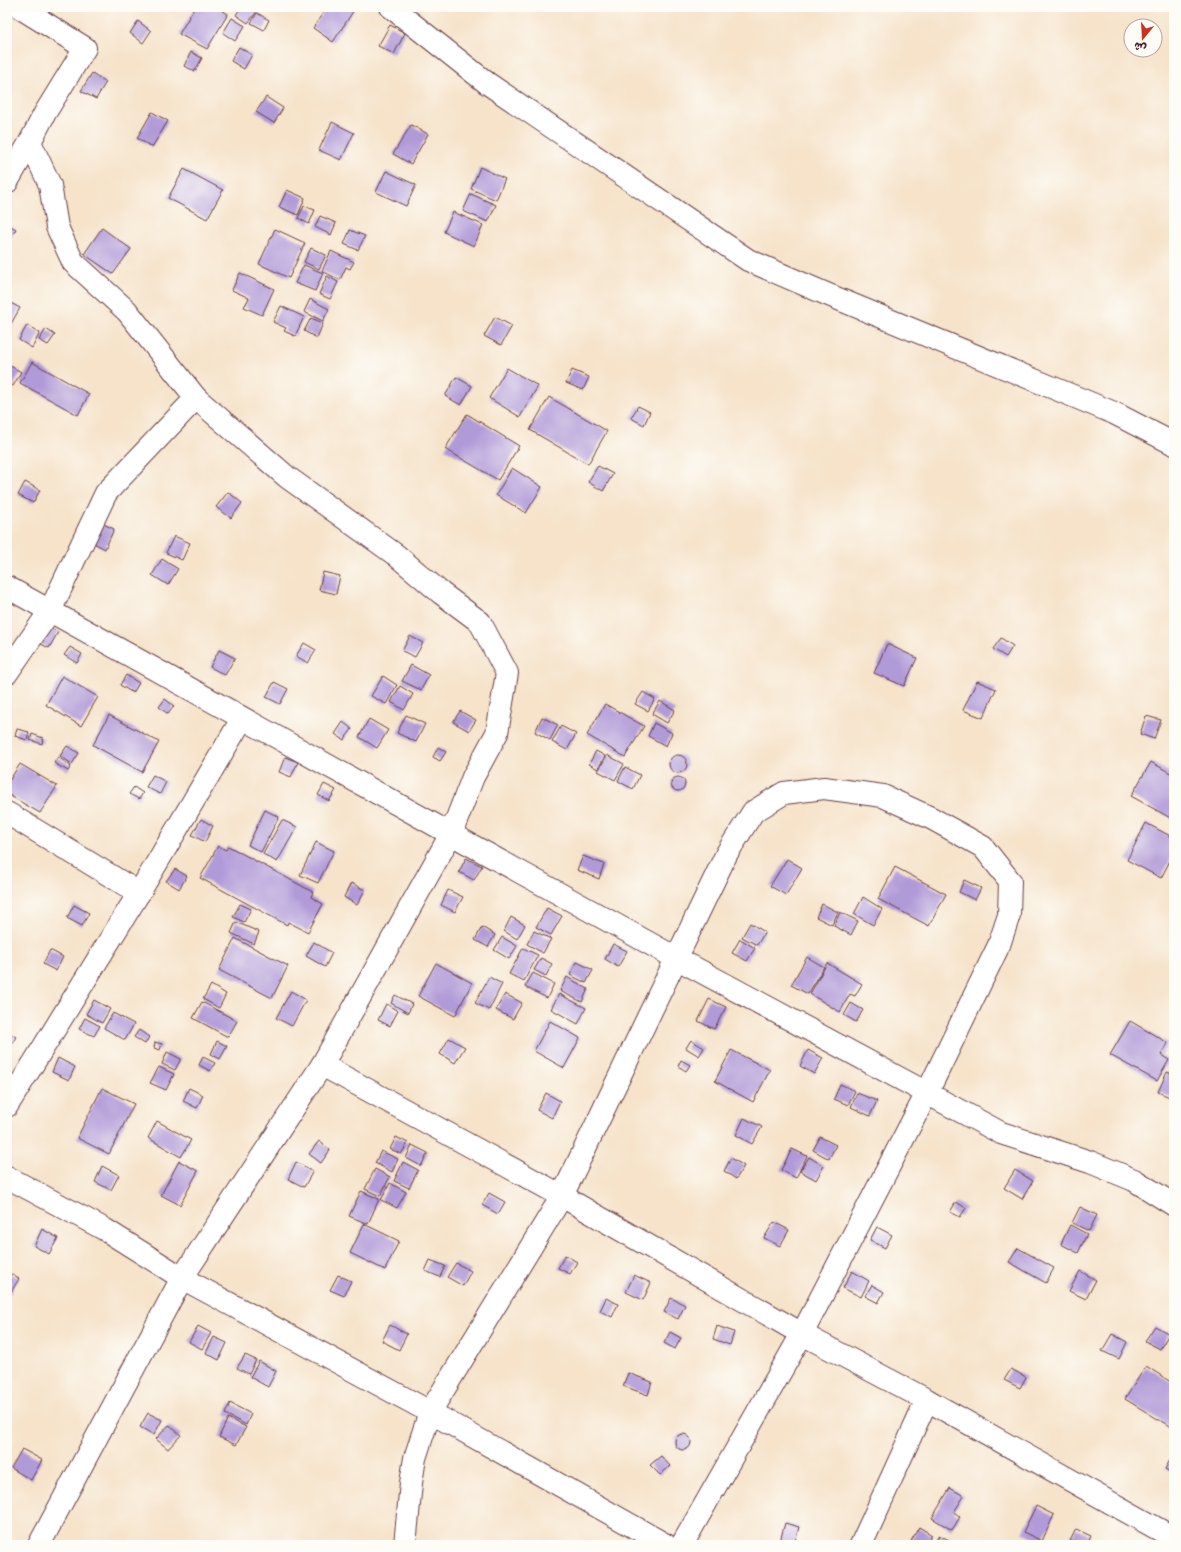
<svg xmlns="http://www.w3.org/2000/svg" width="1181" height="1552" font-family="'Comic Neue','Playpen Sans Arabic',sans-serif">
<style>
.building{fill:#b19ad8}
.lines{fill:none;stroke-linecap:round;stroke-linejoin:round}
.street-casing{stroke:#643c43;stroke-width:24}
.street{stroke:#fff;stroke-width:22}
</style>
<rect width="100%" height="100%" fill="#fdfcf7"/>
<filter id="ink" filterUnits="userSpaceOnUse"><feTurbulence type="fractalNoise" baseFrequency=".025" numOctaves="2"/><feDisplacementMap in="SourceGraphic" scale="8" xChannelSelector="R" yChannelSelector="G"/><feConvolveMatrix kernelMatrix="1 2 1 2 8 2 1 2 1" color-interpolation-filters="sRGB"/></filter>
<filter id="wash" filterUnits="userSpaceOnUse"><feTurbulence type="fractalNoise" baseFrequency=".012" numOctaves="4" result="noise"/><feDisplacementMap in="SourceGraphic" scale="16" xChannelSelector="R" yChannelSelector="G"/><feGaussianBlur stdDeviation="0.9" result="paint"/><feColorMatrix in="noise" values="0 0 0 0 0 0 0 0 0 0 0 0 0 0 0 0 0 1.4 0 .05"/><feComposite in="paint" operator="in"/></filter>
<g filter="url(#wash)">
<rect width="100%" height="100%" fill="#f6e3ca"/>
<g id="blocks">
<!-- building -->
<g class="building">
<path d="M195,7h21l12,7 -21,35 -28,-15z"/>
<path d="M241,7h19l-12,16 -12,-8z"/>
<path d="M327,7h29l-23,35 -20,-14z"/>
<path d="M257,13l12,7 -5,10 -13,-7z"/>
<path d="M232,18l13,8 -10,15 -12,-8z"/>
<path d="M138,21l13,10 -8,12 -13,-10z"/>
<path d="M390,25l15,8 -11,21 -16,-8z"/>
<path d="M239,47l13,8 -8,14 -13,-8z"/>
<path d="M191,52l11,6 -7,13 -11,-5z"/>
<path d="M92,73l14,9 -10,17 -15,-8z"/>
<path d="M266,97l17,11 -9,15 -18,-11z"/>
<path d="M152,112l16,9 -16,26 -15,-9z"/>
<path d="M332,122l22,11 -13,27 -22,-10z"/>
<path d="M411,125l17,9 -17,30 -18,-10z"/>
<path d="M480,167l25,12 -9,21 -25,-11z"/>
<path d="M184,169l39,21 -16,29 -39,-21z"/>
<path d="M386,171l30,14 -10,21 -30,-14z"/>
<path d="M287,190l18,8 -7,17 -19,-8z"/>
<path d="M471,194l25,11 -8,17 -25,-11z"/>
<path d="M304,206l11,4 -6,14 -11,-6z"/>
<path d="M453,212l30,13 -9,21 -30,-14z"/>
<path d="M320,216l16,7 -5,12 -16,-8z"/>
<path d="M7,224l9,5 -8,13 -1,-1z"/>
<path d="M102,228l29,21 -18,25 -29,-20z"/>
<path d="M275,229l30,14 -16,35 -30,-14z"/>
<path d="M350,230l15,6 -7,14 -14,-6z"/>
<path d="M311,248l15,7 -7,14 -15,-7z"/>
<path d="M331,251l23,11 -4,7 -4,-2 -6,13 -18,-9z"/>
<path d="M304,265l19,8 -8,18 -20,-8z"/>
<path d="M240,273l34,16 -12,26 -18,-8 5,-9 -17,-8z"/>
<path d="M327,276l11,6 -8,17 -11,-5z"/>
<path d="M310,299l19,10 -6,12 -19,-9z"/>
<path d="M7,301l13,7 -12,21 -1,-1z"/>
<path d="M281,306l23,11 -9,19 -11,-5 2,-3 -13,-6z"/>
<path d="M495,317l17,9 -11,19 -17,-9z"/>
<path d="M311,318l12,5 -6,15 -13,-7z"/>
<path d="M27,325l13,8 -8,15 -13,-8z"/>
<path d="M46,329l9,6 -7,10 -9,-5z"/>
<path d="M32,362l57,32 -11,21 -58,-32z"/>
<path d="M7,364l14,8 -8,14 -6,-3z"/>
<path d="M507,368l31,18 -18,31 -31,-19z"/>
<path d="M572,370l17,7 -6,13 -17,-7z"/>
<path d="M456,377l16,9 -11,19 -16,-9z"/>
<path d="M549,397l58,34 -19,33 -58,-34z"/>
<path d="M638,406l12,6 -6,13 -13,-7z"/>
<path d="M467,414l52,32 -21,34 -53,-31z"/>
<path d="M598,466l15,8 -10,17 -15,-9z"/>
<path d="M512,468l30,19 -16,26 -30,-18z"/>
<path d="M25,482l15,8 -7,13 -15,-8z"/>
<path d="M228,492l14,11 -11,15 -15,-11z"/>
<path d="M99,522l15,7 -9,20 -15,-8z"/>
<path d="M174,536l16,7 -8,17 -16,-7z"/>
<path d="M162,559l16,10 -10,16 -16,-10z"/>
<path d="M323,572l17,4 -4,18 -17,-4z"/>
<path d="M43,624l15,8 -9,16 -14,-7z"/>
<path d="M410,636l13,7 -8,14 -13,-6z"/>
<path d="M1001,638l12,8 -7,11 -13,-8z"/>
<path d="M304,643l12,7 -8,13 -12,-7z"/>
<path d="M887,644l30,14 -13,28 -30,-13z"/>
<path d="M70,647l12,7 -5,9 -13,-8z"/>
<path d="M219,650l16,8 -10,17 -15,-8z"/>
<path d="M411,665l18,10 -8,15 -19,-9z"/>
<path d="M126,675l13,8 -6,10 -13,-8z"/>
<path d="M62,676l36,21 -17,29 -35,-21z"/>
<path d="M383,676l14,9 -11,19 -15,-8z"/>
<path d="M977,681l19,8 -13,29 -20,-8z"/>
<path d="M274,682l14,7 -8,15 -14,-7z"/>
<path d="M400,686l13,8 -9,16 -13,-8z"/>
<path d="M643,692l12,7 -7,12 -13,-7z"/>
<path d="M165,699l9,7 -6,8 -9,-7z"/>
<path d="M660,701l15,9 -8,13 -15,-9z"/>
<path d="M605,704l39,22 -19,31 -38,-22z"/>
<path d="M460,711l16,9 -7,11 -16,-9z"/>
<path d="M109,715l50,27 -17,30 -49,-27z"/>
<path d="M406,715l19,9 -9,18 -19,-9z"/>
<path d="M1146,716l15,4 -7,19 -14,-5z"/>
<path d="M542,717l16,8 -8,15 -15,-8z"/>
<path d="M369,719l19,11 -11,18 -18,-11z"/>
<path d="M343,722l9,7 -8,11 -9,-6z"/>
<path d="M654,723l18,10 -6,13 -18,-10z"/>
<path d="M561,726l15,8 -9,16 -15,-8z"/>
<path d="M17,729l12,3 -2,8 -12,-4z"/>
<path d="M32,734l11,4 -1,6 -12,-4z"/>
<path d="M67,746l12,7 -7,11 -12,-8z"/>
<path d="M438,747l8,5 -6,9 -7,-4z"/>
<path d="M596,751l9,5 -7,13 -9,-5z"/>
<circle cx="678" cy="764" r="9"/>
<path d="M607,755l17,9 -9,16 -17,-9z"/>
<path d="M58,757l13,9 -3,5 -14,-8z"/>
<path d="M285,757l13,5 -7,15 -12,-5z"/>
<path d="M1151,762l23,13v45l-43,-24z"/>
<path d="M20,764l37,22 -17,27 -33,-19v-10z"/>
<path d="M625,767l15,8 -7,14 -15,-8z"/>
<path d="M153,775l13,7 -6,12 -14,-7z"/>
<circle cx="678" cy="784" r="7"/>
<path d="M324,784l12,6 -7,11 -11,-6z"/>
<path d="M134,787l9,6 -4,6 -10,-5z"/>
<path d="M265,810l14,7 -18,35 -13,-7z"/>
<path d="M201,819l12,7 -8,16 -13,-7z"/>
<path d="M282,820l15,7 -20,35 -14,-8z"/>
<path d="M1146,823l28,15v15l-13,25 -34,-18z"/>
<path d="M316,842l18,9 -16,32 -18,-8z"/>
<path d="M218,846l8,4 2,-4 85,46 -2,5 12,7 -15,28 -20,-10 -1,3 -87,-47z"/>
<path d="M583,856l21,8 -5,15 -22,-9z"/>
<path d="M466,858l16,8 -8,14 -15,-8z"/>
<path d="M787,859l15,9 -16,27 -16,-9z"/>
<path d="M895,867l51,27 -17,32 -51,-27z"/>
<path d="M175,869l12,7 -8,13 -13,-8z"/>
<path d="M964,880l17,8 -6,12 -16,-8z"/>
<path d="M351,883l14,7 -8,15 -13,-8z"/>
<path d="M448,890l15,7 -8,15 -14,-7z"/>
<path d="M863,897l19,12 -9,16 -19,-11z"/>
<path d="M240,904l11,5 -7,13 -11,-5z"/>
<path d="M822,904l16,8 -6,13 -16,-8z"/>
<path d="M74,905l15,8 -7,13 -15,-8z"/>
<path d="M547,908l15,8 -11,19 -15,-8z"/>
<path d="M840,912l18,9 -7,14 -17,-9z"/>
<path d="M511,917l14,8 -8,14 -13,-8z"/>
<path d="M236,922l23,10 -5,12 -23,-11z"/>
<path d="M750,923l15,9 -8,13 -15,-8z"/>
<path d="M482,927l13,8 -7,12 -13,-7z"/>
<path d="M534,931l17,8 -8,14 -16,-9z"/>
<path d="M502,937l15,9 -8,13 -15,-9z"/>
<path d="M235,938l53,28 -16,32 -53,-28z"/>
<path d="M740,939l15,9 -8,13 -15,-8z"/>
<path d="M314,942l18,11 -7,14 -19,-11z"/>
<path d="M613,944l14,7 -9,16 -13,-8z"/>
<path d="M523,948l15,7 -14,26 -15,-7z"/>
<path d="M50,950l13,7 -7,14 -13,-7z"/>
<path d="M807,957l17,10 -16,27 -17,-9z"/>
<path d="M541,958l11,6 -6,12 -12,-6z"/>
<path d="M577,962l16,8 -7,13 -16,-8z"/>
<path d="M436,963l36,20 -17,33 -37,-20z"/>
<path d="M827,963l35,21 -7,12 -5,-2 -10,18 -30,-18z"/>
<path d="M533,973l21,11 -7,14 -22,-11z"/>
<path d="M489,977l13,7 -13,26 -14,-7z"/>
<path d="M567,977l21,12 -6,13 -22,-11z"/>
<path d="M211,985l15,9 -7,14 -16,-9z"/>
<path d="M291,991l15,9 -14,26 -16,-8z"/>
<path d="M505,994l17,9 -9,16 -17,-9z"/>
<path d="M559,994l27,14 -8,16 -27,-15z"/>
<path d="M395,995l17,9 -4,9 -17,-10z"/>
<path d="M709,999l17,8 -12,22 -16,-8z"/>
<path d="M94,1000l16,9 -8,14 -16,-9z"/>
<path d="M202,1002l35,19 -9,16 -35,-19z"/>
<path d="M851,1003l12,7 -7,12 -12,-7z"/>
<path d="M386,1004l12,7 -8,15 -12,-6z"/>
<path d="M113,1013l21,11 -9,16 -21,-12z"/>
<path d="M85,1018l15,8 -6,10 -15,-7z"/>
<path d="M550,1021l30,17 -16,30 -30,-17z"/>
<path d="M1130,1021l38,22 -7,12 8,5 -12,21 -47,-26z"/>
<path d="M139,1030l10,7 -4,7 -11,-7z"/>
<path d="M7,1032l9,5 -6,10 -3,-1z"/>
<path d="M449,1038l16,9 -10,16 -15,-9z"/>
<path d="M691,1040l13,8 -5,8 -13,-8z"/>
<path d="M217,1041l10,5 -7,13 -9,-5z"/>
<path d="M155,1042l7,2 -2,6 -6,-2z"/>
<path d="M731,1050l39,20 -17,32 -38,-21z"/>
<path d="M808,1050l15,8 -9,16 -14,-8z"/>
<path d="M167,1052l14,7 -6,11 -13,-6z"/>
<path d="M203,1057l12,6 -5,8 -11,-6z"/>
<path d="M58,1058l17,9 -6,13 -17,-8z"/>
<path d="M681,1060l9,5 -4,6 -8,-5z"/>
<path d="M159,1067l15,7 -8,16 -16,-7z"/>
<path d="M1167,1072l7,3v24l-16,-7z"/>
<path d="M840,1084l15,7 -7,14 -14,-6z"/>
<path d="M102,1088l32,16 -25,50 -32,-16z"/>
<path d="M189,1088l14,7 -6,13 -14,-7z"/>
<path d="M546,1093l14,8 -8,17 -15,-8z"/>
<path d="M857,1093l20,8 -7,15 -19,-9z"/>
<path d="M744,1118l18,9 -10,17 -16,-9z"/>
<path d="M157,1121l34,19 -10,17 -33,-19z"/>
<path d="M396,1137l12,6 -7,11 -11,-5z"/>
<path d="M820,1137l16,8 -7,14 -16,-9z"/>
<path d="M319,1141l11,9 -9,13 -12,-9z"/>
<path d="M412,1145l16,8 -7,13 -15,-8z"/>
<path d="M792,1149l15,7 -11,22 -15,-8z"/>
<path d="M381,1151l17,8 -6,13 -17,-9z"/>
<path d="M809,1157l15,9 -8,14 -16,-9z"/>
<path d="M731,1158l13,8 -8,13 -12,-8z"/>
<path d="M179,1161l19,10 -18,34 -19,-10z"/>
<path d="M296,1162l17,9 -9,16 -16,-8z"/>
<path d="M403,1162l15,8 -9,18 -15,-7z"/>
<path d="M102,1166l17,9 -8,15 -16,-8z"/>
<path d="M375,1169l15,8 -10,19 -15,-7z"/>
<path d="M1015,1170l18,11 -11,18 -18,-11z"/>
<path d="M390,1183l16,9 -9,16 -16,-8z"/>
<path d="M361,1191l18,8 -11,25 -19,-8z"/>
<path d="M489,1193l16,9 -7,12 -16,-9z"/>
<path d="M956,1202l10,6 -6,9 -10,-5z"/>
<path d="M1080,1207l17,8 -8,16 -17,-8z"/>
<path d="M774,1222l15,8 -9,16 -16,-8z"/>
<path d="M364,1224l35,17 -14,29 -35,-17z"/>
<path d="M1070,1225l17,9 -9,19 -17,-9z"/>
<path d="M877,1227l15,8 -7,13 -15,-8z"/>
<path d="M42,1229l16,9 -9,16 -15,-8z"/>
<path d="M1018,1248l36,20 -8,15 -37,-21z"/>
<path d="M565,1255l12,7 -7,12 -12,-6z"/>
<path d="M430,1260l15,6 -5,11 -15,-6z"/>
<path d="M456,1263l15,8 -8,15 -16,-9z"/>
<path d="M852,1271l17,10 -8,16 -18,-9z"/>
<path d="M1080,1271l16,9 -10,19 -17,-8z"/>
<path d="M7,1272l12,7 -12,19z"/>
<path d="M338,1275l13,6 -7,15 -14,-6z"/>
<path d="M634,1275l17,8 -8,17 -17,-8z"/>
<path d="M872,1285l12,7 -6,11 -13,-7z"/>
<path d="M606,1298l12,6 -6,13 -12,-6z"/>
<path d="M671,1298l14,7 -7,14 -14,-7z"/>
<path d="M390,1325l17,9 -8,16 -17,-9z"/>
<path d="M198,1326l13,7 -9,16 -13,-7z"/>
<path d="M717,1326l17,6 -4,13 -17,-6z"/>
<path d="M1155,1326l14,8 -9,15 -15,-8z"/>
<path d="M670,1332l11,6 -6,11 -11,-6z"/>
<path d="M1112,1334l15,8 -8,17 -17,-8z"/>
<path d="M214,1337l13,6 -8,17 -13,-7z"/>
<path d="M245,1355l11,5 -7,14 -12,-6z"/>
<path d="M259,1361l17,10 -8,16 -18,-10z"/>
<path d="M1146,1366l28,18v45l-49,-30z"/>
<path d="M1011,1369l15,8 -6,11 -16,-8z"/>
<path d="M628,1373l24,9 -4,13 -25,-9z"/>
<path d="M230,1403l21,11 -5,11 -21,-11z"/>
<path d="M148,1413l14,7 -8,15 -14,-8z"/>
<path d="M228,1418l18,9 -10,18 -17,-8z"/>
<path d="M169,1425l12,10 -13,14 -12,-10z"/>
<circle cx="683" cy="1442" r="8"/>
<path d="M22,1449l20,11 -11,20 -20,-12z"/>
<path d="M1174,1453v21l-9,-5z"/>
<path d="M661,1456l9,10 -10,9 -10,-10z"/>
<path d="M950,1488l14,8 -10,16 6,5 -8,13 -20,-12z"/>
<path d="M1036,1506l18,9 -12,26 -19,-9z"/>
<path d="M785,1523l14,4 -5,18h-15z"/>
<path d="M919,1527l13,8 -6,10h-8l-7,-4z"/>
<path d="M1076,1529l15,7 -4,9h-9l-8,-4z"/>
<path d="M939,1535l16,8 -1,2h-20z"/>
</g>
</g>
</g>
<g filter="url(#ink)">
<use href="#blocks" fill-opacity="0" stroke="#643c43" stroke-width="1"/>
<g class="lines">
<!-- street casing -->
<g class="street-casing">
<g id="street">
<path d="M19,7l66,41 -40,65 -15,29 20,43 7,42 16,35 54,49 69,87 91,79 109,78 45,38 39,29 27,51 -10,60 -24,44 -22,57 -129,231 -140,213 -143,267"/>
<path d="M391,7l96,76 261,177 76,33 290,120 60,31"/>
<path d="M7,182l23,-40"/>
<path d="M7,587l444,247 225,124 325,175 89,29 44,18 40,25"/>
<path d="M7,673l43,-62 56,-118 90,-95"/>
<path d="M7,813l132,80"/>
<path d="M322,1065l240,131 240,138 125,66 247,138"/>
<path d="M7,1106l132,-213 103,-174"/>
<path d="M7,1177l97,52 78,49 248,134 236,133"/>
<path d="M405,1545l6,-62 4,-25 15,-46 132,-216 165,-343 26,-41 31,-19 40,-5 59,8 48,22 52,29 27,34 -1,34 -10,30 -72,148 -125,241 -120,211"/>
<path d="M861,1545l66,-145"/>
</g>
</g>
<!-- street -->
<use href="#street" class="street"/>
</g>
</g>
<!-- margin -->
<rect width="1181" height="1552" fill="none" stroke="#fdfcf7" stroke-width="24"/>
<!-- north arrow -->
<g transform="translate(1143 38) rotate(198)"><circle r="19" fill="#fdfcf7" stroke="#b5a4a5"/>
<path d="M0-3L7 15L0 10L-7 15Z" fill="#c8321e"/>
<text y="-6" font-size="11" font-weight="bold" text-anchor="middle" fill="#4a1f2b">ش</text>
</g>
</svg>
